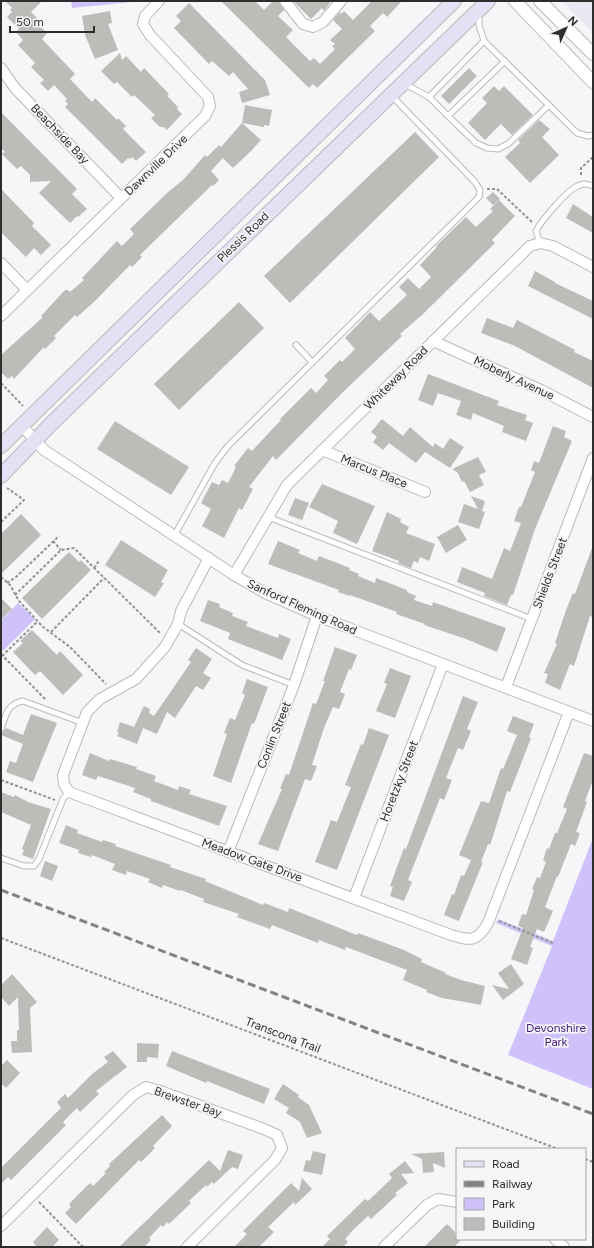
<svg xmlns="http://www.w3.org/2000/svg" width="594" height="1248" font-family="Figtree,sans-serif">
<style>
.built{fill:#eae8f2}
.green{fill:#cfc1f9}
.building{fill:#bcbcb9}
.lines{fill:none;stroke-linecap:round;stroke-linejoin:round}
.service-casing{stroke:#bab9bc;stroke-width:7}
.minor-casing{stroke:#bab9bc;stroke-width:12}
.tertiary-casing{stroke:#bab9bc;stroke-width:14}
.secondary-casing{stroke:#bab9bc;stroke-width:16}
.path{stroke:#939395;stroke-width:2;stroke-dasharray:3 2;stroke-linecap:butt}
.service{stroke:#fff;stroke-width:5}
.minor{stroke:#fff;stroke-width:10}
.tertiary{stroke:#fff;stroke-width:12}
.secondary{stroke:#e5e0f4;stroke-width:14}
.rail{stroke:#838385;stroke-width:3;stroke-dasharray:8 4;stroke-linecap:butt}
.labels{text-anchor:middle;stroke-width:3.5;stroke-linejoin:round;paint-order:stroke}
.street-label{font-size:12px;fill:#2d2d2e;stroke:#f6f6f9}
.park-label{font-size:12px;fill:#472082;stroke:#f6f6f9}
</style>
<rect width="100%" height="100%" fill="#f6f6f9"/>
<!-- built -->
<path class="built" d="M562,1h31v32z"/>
<!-- green -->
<g class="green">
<path d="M71,1h71l-70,7z"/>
<path d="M18,603l17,16 -32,32 -2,-2v-28z"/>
<path d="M593,838v251l-85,-34 44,-109 -56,-23 2,-4 55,22z"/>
</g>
<!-- building -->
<g class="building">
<path d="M5,1h37l-11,11 11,11 -2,3 7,7 -5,6 33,35 -5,5 22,23 3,-4 22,22 1,-2 8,8 -3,3 23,23 -10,9 -4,-4 -2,2 -2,-1 -6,6 -57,-57 3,-3 -3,-3 2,-2 -13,-14 -6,6 -8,-8 4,-3 -13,-13 4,-4 -17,-18 5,-5 -7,-8 3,-3 -12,-12 5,-5 -2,-2 2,-2z"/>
<path d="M221,1h34l9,9 9,-9h6l5,9 -6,6 15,14 -7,7 24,24 4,-3 6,6 15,-15 -3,-3 3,-2 -5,-4 12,-11 -9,-9 7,-8 1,2 3,-3 9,9 19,-19h30l-15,16 -4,-4 -13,13 5,5 -58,57 -4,-4 -4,4z"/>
<path d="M293,1h36l1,2 -6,8 -2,-3 -11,11z"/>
<path d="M189,3l76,77 5,15 -28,8 -3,-11 9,-3 -15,-17 -4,4 -17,-15 -3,3 -35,-36 7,-7 -5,-5z"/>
<path d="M110,11l2,12 -4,1 10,26 -23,9 -10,-24 -3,-19z"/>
<path d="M120,53l2,7 4,-4 15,16 3,-4 25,26 -2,2 11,11 -1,2 5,5 -15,16 -3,-3h-4l-9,-9 4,-3 -21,-20 -2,2 -15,-15 -3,2 -13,-13z"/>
<path d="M469,68l8,8 -28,28 -8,-8z"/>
<path d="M494,86l5,5 5,-5 29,29 -21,20 -11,-11 -16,16 -17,-17 19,-20 -5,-5z"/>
<path d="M245,105l27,5 -3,16 -5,-1v2l-22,-4z"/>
<path d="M1,112l76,77 -5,5 15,15 -9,8 -1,-1 -7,7 -31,-30 12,-12 -21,1v-7l-9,-9 -4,3 -15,-15 3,-2 -4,-4z"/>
<path d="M539,120l11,9 -8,8 17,18 -29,28 -25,-26 15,-14 -2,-3z"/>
<path d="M242,123l19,17 -9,10 -19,18 -10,-10 -12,13 8,9 -6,6 -1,-1 -72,70 2,2 -10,10 -2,-2 -36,37 -17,15 -2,-2 -21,21 2,2 -11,11 -1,-2 -30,32 -2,-3 -4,3 -7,-7v-17l42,-38 -2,-1 24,-26h3l2,2 14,-12 -2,-2 35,-37 5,5 12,-12 -4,-5 37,-36 17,-14 21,-24 2,2 12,-12 2,2z"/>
<path d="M415,132l24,25 -149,146 -26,-27z"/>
<path d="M1,189l33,34 -2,3 19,19 -10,10 -7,-7 -8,9 -25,-25z"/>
<path d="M493,192l7,7 -7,6 -7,-7z"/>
<path d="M499,200l16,16 -23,24 3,3 -73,72 -22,19 2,2 -60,57 -66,67 -3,-4 -24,31 4,2 -11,21 -3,-2 -15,30 -22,-12 9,-17 -10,-6 11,-21 7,3 3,-5 6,3 8,-16 -2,-1 14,-18 4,3 29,-31 -1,-1 31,-31 5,5 12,-13 -4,-4 16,-16 2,2 13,-13 -10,-11 25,-26 9,9 28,-26 -8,-8 9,-9 11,11 12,-12 -11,-12 17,-18 -1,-1 30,-29 10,10 17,-16 -3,-2z"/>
<path d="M573,204l20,13v16l-27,-15z"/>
<path d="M535,271l20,11v1l38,18v18l-65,-33z"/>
<path d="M239,302l25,26 -85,82 -25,-26z"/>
<path d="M487,318l26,10 4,-8 58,30 -1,2 19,9v27l-78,-42 -34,-13z"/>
<path d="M428,374l71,27 -2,4 30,10 -2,5 8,3 -7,18 -24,-9 2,-6 -31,-13 -2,7 -15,-5 5,-14 -23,-8 -5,13 -15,-6z"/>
<path d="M382,419l21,17 7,-9 23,20 2,-4 8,6 7,-11 14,9 -14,21 -25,-16 -9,11 -27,-20 -6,7 -10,-8 4,-5 -6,-5z"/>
<path d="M115,421l74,46 -18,28 -74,-46z"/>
<path d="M553,426l13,5 -2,6 8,4 -37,88 -22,66h-2l-4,10 -23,-9 1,-3 -28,-11 5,-15 30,12 12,-31 6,3 11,-28 -7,-2 5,-14h2l14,-35 -4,-2 3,-9 5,2z"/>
<path d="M478,457l8,15 -7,3 5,10 -14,7 -6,-11 -2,1 -4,-9 -6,-4z"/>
<path d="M322,484l53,22 -18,38 -24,-11 5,-12 -29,-14z"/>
<path d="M471,496l14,5 -3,10 3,1 -6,17 -21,-7 6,-18 14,5z"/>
<path d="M295,498l14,5 -7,17 -14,-5z"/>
<path d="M387,512l14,7 -1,3 9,5 -3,6 29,11 -6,17 -9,-4 -2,6 -4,-2 -3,7 -13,-5 1,-2 -27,-10z"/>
<path d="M21,514l20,21 -40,39v-40z"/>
<path d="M458,525l9,15 -21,13 -9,-16z"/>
<path d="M121,540l47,30 -7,12 3,1 -9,14 -50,-32z"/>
<path d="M278,541l22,9 -2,3 19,8 2,-5 31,12 -1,2 10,4 -1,2 17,7 1,-5 31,12v2l9,4 -2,4 18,6 1,-4 73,26 -9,24 -31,-13 -42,-14 1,-1 -29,-10 1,-2 -47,-17v1l-12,-4 1,-2 -71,-26z"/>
<path d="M592,548l1,69 -3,-1 -16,50 -4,-2 -10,26 -15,-7 3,-9 -4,-1 13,-29 -2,-1 11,-33 7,-17 2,1z"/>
<path d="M69,552l10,10 2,-2 10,10 -49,49 -20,-21z"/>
<path d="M1,598l11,11 -11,11z"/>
<path d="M208,600l12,4 -1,3 14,6 -1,3 16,6 -2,4 32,12 1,-4 12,5 -9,21 -54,-21 2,-6 -30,-12z"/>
<path d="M32,630l25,25 3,-4 23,24 -20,20 -23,-24 -5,4 -22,-23 10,-9 -3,-2z"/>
<path d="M335,647l22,8 -6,15 -2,-1 -9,23 5,2 -6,15 -6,-2 -9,21 -12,37 5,1 -6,15 -6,-2 -27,72 -20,-7 24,-55h-2l6,-15 3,1 24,-72 3,1 9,-23h-2z"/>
<path d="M196,648l16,11 -9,14 8,5 -8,12 -7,-4 -21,32 -8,-6 -10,22 -14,-6 -6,16 -20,-8 2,-3 -2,-1 3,-10 14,5 10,-21 6,3 -1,4 5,3 37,-54 -3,-2z"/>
<path d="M390,668l21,8 -16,42 -19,-7 11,-27 -3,-1z"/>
<path d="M247,679l21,8 -14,37 -2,-1 -21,60 -18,-7 14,-42 -3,-1 6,-15 5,2 10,-25 -3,-2z"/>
<path d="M463,696l15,6 -11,27 4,2 -8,19 -5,-2 -12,30 6,2 -8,20 -4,-2 -32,82 4,2 -8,19 -14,-5 3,-9 -3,-1 14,-38 2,1z"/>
<path d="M31,714l26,9 -24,59 -27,-10 4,-11 6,2 7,-19 -22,-9 5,-7 17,7z"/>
<path d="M513,716l21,8 -5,13 2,1 -21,54 -3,-1 -13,42 -4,12 -2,-1 -7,18h2l-24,59 -15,-6 8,-21 2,1 7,-20 3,1 7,-16 -12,-5 22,-54 8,2 12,-35 2,1 14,-34 -10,-4z"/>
<path d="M369,728l20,7 -52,135 -22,-8 16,-42 6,2 14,-35 -6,-2 16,-41 2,1z"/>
<path d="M90,753l19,8 1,-2 27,8 -1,2 20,7 -2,5 24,9 1,-4 12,4 -2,4 38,12 -8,20 -68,-25v-2l-18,-7 2,-4 -37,-12 -2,4 -14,-5z"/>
<path d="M584,753l9,3v24l-8,21 2,1 -11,30 4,1 -5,13 -4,-2 -13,33 -1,-1 -12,31 8,4 -9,21 -7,-3 -7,18 3,1 -6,17 -16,-6 12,-31 -5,-2 4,-12 4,1 8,-25 -2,-1 5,-12 3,1 6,-16 -3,-2 4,-12 2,1 6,-16h2l10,-24 -4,-2z"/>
<path d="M1,792l13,5 1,-2 13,7 23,7 -18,50 -11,-4 2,-5 -2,-1 9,-24 -30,-13z"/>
<path d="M66,825l12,5 -1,3 25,9 1,-2 13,4 -1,2 56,19 -1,2 36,12 -1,2 58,24 1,-2 24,9 1,-4 68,27 1,-2 46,17 18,9 -1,3 25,11 -1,1 16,6 24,6 -4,19 -39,-7 -16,-6 1,-2 -24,-10 4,-10 -61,-23 -1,3 -26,-10 -1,3 -46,-18 -2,4 -33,-12 2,-3 -36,-12 1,-3 -23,-9 -1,1 -17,-6 -1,3 -14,-6 2,-3 -23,-8 -1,4 -14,-5 3,-6 -23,-9 -1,2 -13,-4 1,-3 -20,-7z"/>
<path d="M45,861l13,5 -6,15 -12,-5z"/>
<path d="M511,964l13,20 -21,16 -11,-15 17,4 -11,-16z"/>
<path d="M12,974l25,28 -7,6 2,44 -20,1 -1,-12h6v-11h2l-1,-33 -9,9 -8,-9v-12z"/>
<path d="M137,1043l22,1 -1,14 -11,-1v5h-10z"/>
<path d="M113,1051l14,16 -31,24 3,3 -19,18 -3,-4 -14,14 3,3 -55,55 -3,-3 -7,7v-16l60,-60 -4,-6 8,-8 3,4 24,-24 16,-12 -4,-5z"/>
<path d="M172,1051l98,38 -6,15 -57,-23 -1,2 -40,-17z"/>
<path d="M7,1060l13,13 -14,15 -5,-5v-17z"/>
<path d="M283,1084l16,11 -1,2 11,8 13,28 -15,5 -7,-16 -14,-9 3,-5 -15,-9z"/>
<path d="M162,1115l10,11 -19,20 2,2 -14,14 -2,-2 -63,64 -11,-11 6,-6 -2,-3 21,-21 3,3 13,-13 -2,-1 6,-6 -1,-2z"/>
<path d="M228,1150l15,5 -5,14 -6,-2 -18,17 -2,-2 -5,5 -1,-2 -17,16 2,2 -22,21 -2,-2 -4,5 -2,-2 -12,13 2,2 -7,7h-25l90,-87 11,11z"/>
<path d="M313,1151l13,3 -4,21 -19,-4 3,-11 4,1z"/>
<path d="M444,1152l1,16 -12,-5 1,9 -11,1 -1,-14 -11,-5z"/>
<path d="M405,1161l9,12 -13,1 7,9 -13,10 2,2 -26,24 -3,-3 -14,13 -9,10 3,3 -5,5h-21l8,-8 -3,-3 38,-37 3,2 24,-23 -3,-4z"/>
<path d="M302,1178l10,11 -17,16 -1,-3 -26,25 6,5 -15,15h-25l13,-13 -4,-3 48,-48 8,8z"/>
<path d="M447,1224l8,8 2,7 4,1 -7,7h-30z"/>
<path d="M47,1227l12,13 -7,7h-15l-4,-5z"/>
</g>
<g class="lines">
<!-- service casing -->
<g class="service-casing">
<g id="service">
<path d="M484,41l93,92 11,3 5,-1"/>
<path d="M405,84l24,13 19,19 57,-55"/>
<path d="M429,97l55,-56 -5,-16v-11"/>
<path d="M448,116l28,27 11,5 11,1 10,-5 41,-39"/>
<path d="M540,243l-4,-12c5,-10 32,-42 42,-45 6,-3 9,-2 15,0"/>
<path d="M296,345l16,17"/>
<path d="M268,517l264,102"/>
<path d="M174,536l41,-73 13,-17 251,-249 1,-7 -5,-8 -84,-87"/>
<path d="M178,624l64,41 52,20"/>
<path d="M1,729c5,-14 6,-25 22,-28l60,22"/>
<path d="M1,858l23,8h10l5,-7 24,-60 6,-7"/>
</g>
</g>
<!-- minor casing -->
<g class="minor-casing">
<g id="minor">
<path d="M285,1l18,23 10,3 10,-5 18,-21"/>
<path d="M1,68l14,20 106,110"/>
<path d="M1,263l26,27"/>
<path d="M1,316l204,-200 5,-10 -2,-9 -58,-62 -7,-11 2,-8 14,-15"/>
<path d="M433,341l108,49 52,27"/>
<path d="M22,426l22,24 190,125 31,18 52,23 276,105"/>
<path d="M322,450l103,42"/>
<path d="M209,558l-28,53 -3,13 -13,23 -29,32 -36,20 -13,13 -24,63 1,9 5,8 382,143c20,6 26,7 37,-12l81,-211"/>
<path d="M234,575l53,-90 243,-239 10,-3 13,3 40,21"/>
<path d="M506,687l87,-229"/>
<path d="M228,852l66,-167 23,-69"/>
<path d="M354,898l89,-234"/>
<path d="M1,1226l132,-131 13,-8 14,4 104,38 13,6 5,13 -7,12 -88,87"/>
<path d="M555,1239l9,8"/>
<path d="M384,1247l43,-42 11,-6 19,3"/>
</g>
</g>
<!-- tertiary casing -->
<g class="tertiary-casing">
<g id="tertiary">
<path d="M515,1l78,81"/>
<path d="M540,1l53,53"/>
</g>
</g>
<!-- secondary casing -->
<g class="secondary-casing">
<g id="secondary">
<path d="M1,446l453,-445"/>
<path d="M1,476l50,-52 437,-423"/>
</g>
</g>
<!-- path -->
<g class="path">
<path d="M581,175v-7l12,-11"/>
<path d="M487,189h10l35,33"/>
<path d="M1,383l22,23"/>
<path d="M1,522l23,-22 -17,-12"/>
<path d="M53,541l8,9"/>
<path d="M94,568l5,-7"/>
<path d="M1,577l9,8 9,16 24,26 27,20 36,37"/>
<path d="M7,583l9,-6 43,-41"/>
<path d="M15,595l46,-45 13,-2 86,85"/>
<path d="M51,632l53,-54"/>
<path d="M1,654l45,46"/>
<path d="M2,656l36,-35"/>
<path d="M1,780l54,20"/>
<path d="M499,921l54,22"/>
<path d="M1,938l557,211"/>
<path d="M585,1159l8,3"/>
<path d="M39,1202l44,45"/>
</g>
<!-- service -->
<use href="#service" class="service"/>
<!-- minor -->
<use href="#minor" class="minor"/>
<!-- tertiary -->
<use href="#tertiary" class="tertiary"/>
<!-- secondary -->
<use href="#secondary" class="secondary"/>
<!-- rail -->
<path class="rail" d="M1,890l592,224"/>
</g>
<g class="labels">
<!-- street labels -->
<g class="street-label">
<text transform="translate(60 134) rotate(46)" y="4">Beachside Bay</text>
<text transform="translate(156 165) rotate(-44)" y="4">Dawnville Drive</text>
<text transform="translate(243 237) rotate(-44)" y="4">Plessis Road</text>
<text transform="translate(396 378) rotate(-45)" y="4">Whiteway Road</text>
<text transform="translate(514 378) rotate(25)" y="4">Moberly Avenue</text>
<text transform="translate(374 471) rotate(22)" y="4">Marcus Place</text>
<text transform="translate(550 573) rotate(-69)" y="4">Shields Street</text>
<text transform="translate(302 607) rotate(24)" y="4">Sanford Fleming Road</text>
<text transform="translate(274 735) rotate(-68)" y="4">Conlin Street</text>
<text transform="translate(399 781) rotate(-69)" y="4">Horetzky Street</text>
<text transform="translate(252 860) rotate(20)" y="4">Meadow Gate Drive</text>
<text transform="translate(283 1035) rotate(21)" y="4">Transcona Trail</text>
<text transform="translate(188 1102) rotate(19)" y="4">Brewster Bay</text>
</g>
<!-- park labels -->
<g class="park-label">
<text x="556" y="1032">Devonshire<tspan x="556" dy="14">Park</tspan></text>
</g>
</g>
<!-- border -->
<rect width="594" height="1248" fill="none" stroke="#2d2d2e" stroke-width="4"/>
<!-- legend -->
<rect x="456" y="1148" width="130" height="92" fill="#f6f6f9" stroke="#a6a6a8"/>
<rect x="464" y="1161" width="20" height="6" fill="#e5e0f4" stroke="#a6a6a8"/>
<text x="492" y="1168" font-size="12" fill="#2d2d2e">Road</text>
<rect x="464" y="1181" width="20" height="6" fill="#838385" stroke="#a6a6a8"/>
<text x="492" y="1188" font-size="12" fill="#2d2d2e">Railway</text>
<rect x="464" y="1198" width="20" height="12" fill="#cfc1f9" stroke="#a6a6a8"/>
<text x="492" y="1208" font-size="12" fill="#2d2d2e">Park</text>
<rect x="464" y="1218" width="20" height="12" fill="#bcbcb9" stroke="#a6a6a8"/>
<text x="492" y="1228" font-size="12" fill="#2d2d2e">Building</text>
<!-- north arrow -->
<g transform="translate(566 28) rotate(45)" stroke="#f6f6f9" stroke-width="3" paint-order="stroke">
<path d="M0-3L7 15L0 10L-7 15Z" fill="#2d2d2e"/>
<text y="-6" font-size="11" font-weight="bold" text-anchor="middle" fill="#2d2d2e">N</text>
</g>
<!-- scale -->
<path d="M10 26v6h84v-6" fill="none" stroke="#2d2d2e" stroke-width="2"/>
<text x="16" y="26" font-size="12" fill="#2d2d2e" stroke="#f6f6f9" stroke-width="3" paint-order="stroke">50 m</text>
</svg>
